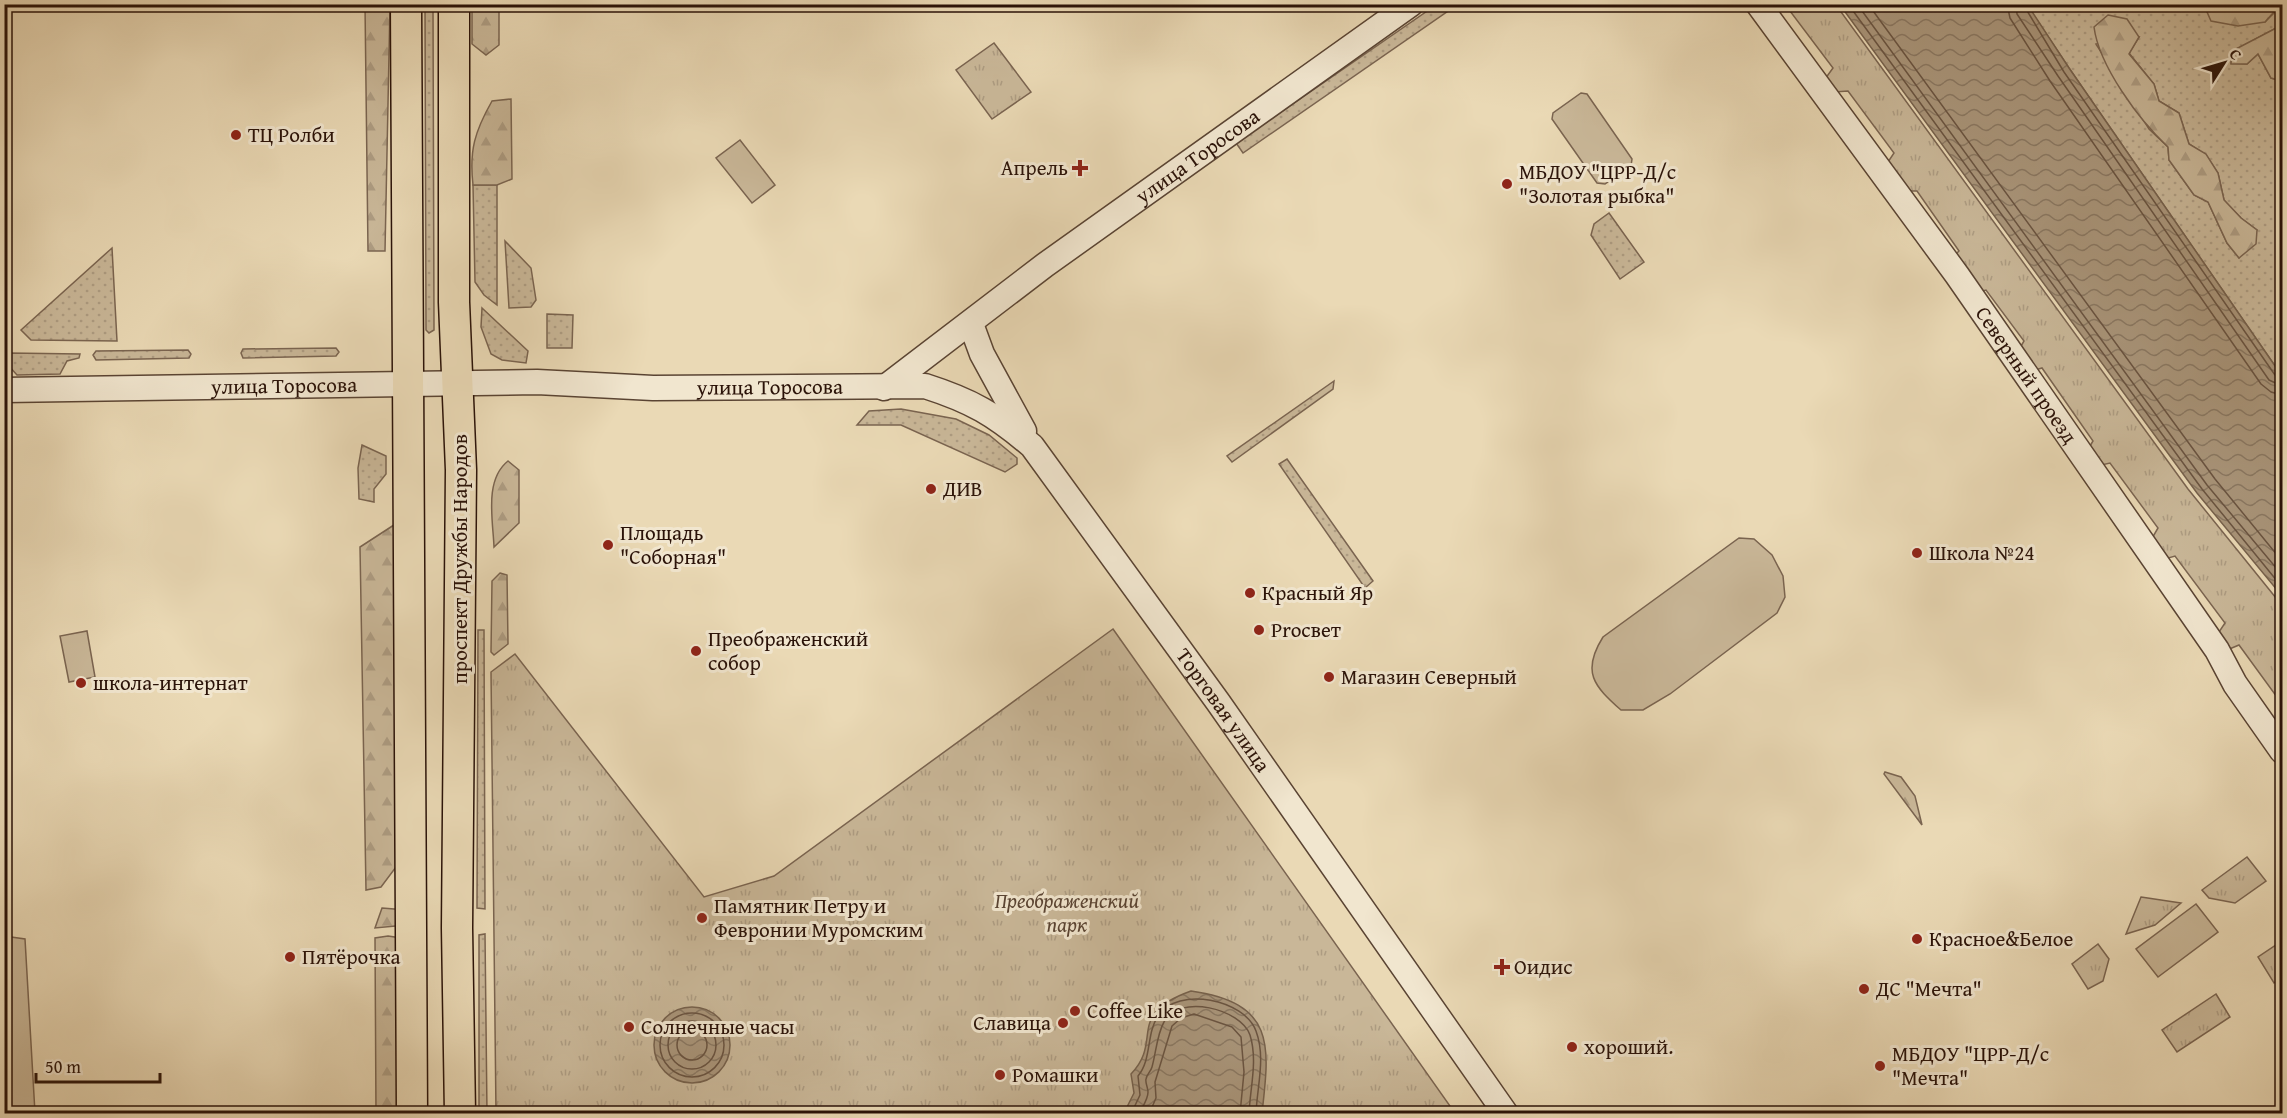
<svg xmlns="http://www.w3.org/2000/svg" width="2287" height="1118" font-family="'Gentium Book Plus',serif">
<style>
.grass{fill:url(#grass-dots);stroke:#7a6450;stroke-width:1.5;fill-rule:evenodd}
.forest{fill:url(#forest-firs);stroke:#7a6450;stroke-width:1.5}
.park{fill:url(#park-tufts);stroke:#7a6450;stroke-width:1.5}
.garden{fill:#c9b798;stroke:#7a6450;stroke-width:1.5}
.water{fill:url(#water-waves);stroke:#76614c;stroke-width:1.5}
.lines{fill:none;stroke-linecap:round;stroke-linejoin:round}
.shore{stroke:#6a5441;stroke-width:1.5}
.minor-casing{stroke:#5a4433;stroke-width:27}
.major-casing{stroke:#2a1208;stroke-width:33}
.minor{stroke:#f1e6cf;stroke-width:24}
.major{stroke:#ead9b5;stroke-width:30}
.poi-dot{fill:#8f2418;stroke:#f1e6cf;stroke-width:2}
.labels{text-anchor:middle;stroke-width:6;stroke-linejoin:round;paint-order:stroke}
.poi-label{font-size:21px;fill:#2a1208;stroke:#f1e6cf;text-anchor:start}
.street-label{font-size:21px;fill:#2a1208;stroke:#f1e6cf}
.park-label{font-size:21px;font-style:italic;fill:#5a4433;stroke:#f1e6cf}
</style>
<defs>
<pattern id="grass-dots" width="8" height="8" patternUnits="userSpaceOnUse" patternTransform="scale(1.5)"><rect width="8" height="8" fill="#c9b798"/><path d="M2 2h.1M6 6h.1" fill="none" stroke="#ad9c82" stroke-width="1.8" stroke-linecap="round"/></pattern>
<pattern id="forest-firs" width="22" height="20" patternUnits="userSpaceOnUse" patternTransform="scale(1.5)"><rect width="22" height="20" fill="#c9b798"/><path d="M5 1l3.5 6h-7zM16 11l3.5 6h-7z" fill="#ad9c82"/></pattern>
<pattern id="park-tufts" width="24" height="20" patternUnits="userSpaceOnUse" patternTransform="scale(1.5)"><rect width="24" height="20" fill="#c9b798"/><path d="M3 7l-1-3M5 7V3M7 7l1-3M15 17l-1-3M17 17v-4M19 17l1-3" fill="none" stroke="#ad9c82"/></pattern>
<pattern id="water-waves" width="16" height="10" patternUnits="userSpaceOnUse" patternTransform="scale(1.5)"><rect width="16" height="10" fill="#a9957a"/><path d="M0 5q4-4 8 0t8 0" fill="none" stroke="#8a7862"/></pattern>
</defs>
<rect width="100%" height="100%" fill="#ead9b5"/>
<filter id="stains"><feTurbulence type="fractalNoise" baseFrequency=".00333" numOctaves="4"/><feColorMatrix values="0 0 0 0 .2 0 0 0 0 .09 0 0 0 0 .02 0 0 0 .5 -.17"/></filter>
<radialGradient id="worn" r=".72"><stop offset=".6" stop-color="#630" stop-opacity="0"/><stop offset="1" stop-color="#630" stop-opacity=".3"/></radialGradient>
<!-- grass -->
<g class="grass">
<path d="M425,5h8l1,325 -5,3 -3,-3z"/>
<path d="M1436,5h12l3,4 -208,144 -7,-10z"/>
<path d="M2027,5h177v3l61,14 17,-17v20l-49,26 -2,12 16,1 11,-10 13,24 11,3v295l-213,-308zM2139,37l-10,16 25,31 5,17 20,12 10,31 17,11 12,18 6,27 17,18 16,12 -18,28 -12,-15 -19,-41 -14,-7 -25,-35 -1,-13 -19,-18 -53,-85z"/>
<path d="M473,185h24v120l-13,-10 -9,-13z"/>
<path d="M1609,213l35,49 -24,17 -29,-44 3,-11z"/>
<path d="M505,241l26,27 5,32 -5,7 -22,1z"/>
<path d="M112,248l5,93 -86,-1 -10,-10z"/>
<path d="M482,308l46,43 -2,12 -24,-3 -11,-6 -10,-27z"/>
<path d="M547,314l26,1 -1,33h-25z"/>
<path d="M336,348l3,4 -3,4 -93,2 -2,-5 2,-4z"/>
<path d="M188,350l3,4 -2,4 -93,2 -3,-5 3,-4z"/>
<path d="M8,353l72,1 -1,4 -12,3 -7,13 -43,1 -9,-10z"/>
<path d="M1334,381l-1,8 -101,73 -5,-6z"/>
<path d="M901,409l55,10 33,16 28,23v6l-12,8 -104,-47h-44l12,-14z"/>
<path d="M362,445l24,11v18l-12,15v13l-15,-3 -1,-31z"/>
<path d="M1287,459l86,122 -8,7 -86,-124z"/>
<path d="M478,630h6l1,279 -8,-1z"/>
<path d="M485,934l2,179 -8,1v-179z"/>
</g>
<!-- forest -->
<g class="forest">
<path d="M365,5h25l-5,246h-17z"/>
<path d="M472,5h27v40l-13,10 -14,-11z"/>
<path d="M2204,5v-1l76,1 -15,17 -27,4 -27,-5z"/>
<path d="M2108,15l19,4 12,18 -10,17 25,30 5,17 20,12 10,31 17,10 12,19 6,27 17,18 16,12 -1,14 -17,14 -12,-15 -19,-41 -14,-7 -25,-35 -1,-13c-29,-27 -69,-81 -74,-120z"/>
<path d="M2282,25v56l-11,-3 -13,-24 -11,10h-16l1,-13z"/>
<path d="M511,99l1,80 -15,6h-24c-4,-35 2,-54 19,-84z"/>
<path d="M508,461l11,9v53l-25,24c-1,-27 -10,-67 14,-86z"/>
<path d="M397,523l-1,344 -15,20 -15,3 -6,-343z"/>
<path d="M500,573l7,2 1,69 -14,11 -3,-3 1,-71z"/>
<path d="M1885,772l16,5 14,19 7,29 -38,-51z"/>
<path d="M382,908l24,2v15l-31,3z"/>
<path d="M388,936l13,2 3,175h-28l-1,-175z"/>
</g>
<!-- park -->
<g class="park">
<path d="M1770,5h66l352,484 88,109 6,9v97l-43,-59 -12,5 -10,-15 8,-12 -50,-67 -10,3 -14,-19 7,-12 -48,-65 -13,3 -10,-15 6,-10 -51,-73 -13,4 -12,-19 7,-12 -38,-51 -11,3 -24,-34 8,-8 -42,-60h-13l-18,-26 8,-12 -46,-62 -14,1 -9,-13 8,-11 -46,-61 -14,2z"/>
<path d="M994,43l37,49 -39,27 -36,-49z"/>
<path d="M1113,629l337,477 -11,8 -943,-1 -5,-441 24,-18 189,243 70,-21z"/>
<path d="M2247,857l19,24 -31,22 -26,-5 -7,-8z"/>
<path d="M2141,897l40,6 -26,22 -29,9z"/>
<path d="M2282,941v36l-8,6 -16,-26z"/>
<path d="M2098,944l11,15 -6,22 -15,8 -16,-25z"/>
<path d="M2216,994l14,23 -53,35 -15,-22z"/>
</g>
<!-- garden -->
<g class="garden">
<path d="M1581,93l6,1 45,65 -1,7 -26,18 -8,-1 -45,-64 1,-6z"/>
<path d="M740,140l35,45 -23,18 -36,-45z"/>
<path d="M1739,538l15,1 18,16 11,21 2,21 -8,16 -107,81 -27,16h-22c-27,-24 -40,-38 -18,-73z"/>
<path d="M87,631l8,46 -26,5 -9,-46z"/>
<path d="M2196,904l22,28 -60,45 -22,-28z"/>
<path d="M4,936l21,3 10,174h-30z"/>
</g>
<!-- water -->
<g class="water">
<path d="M2027,4l42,64 213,308v220l-85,-103 -357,-488z"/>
<path d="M1191,991c84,12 79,53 71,122h-138l10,-20 -3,-19c33,-34 -7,-59 60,-83z"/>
<circle cx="692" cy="1045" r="38"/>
</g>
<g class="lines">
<!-- shore -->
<g class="shore">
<path d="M1848,4l354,485 80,98"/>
<path d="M1857,4l350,481 75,90"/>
<path d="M1868,4l347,475 67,82"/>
<path d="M2007,4l3,14 40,63 211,303 10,8 11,3"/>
<path d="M2016,4l1,10 41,62 211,304 13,6"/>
<path d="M2023,4l41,68 211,303 7,3"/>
<circle cx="692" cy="1045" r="32"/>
<circle cx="692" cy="1045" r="24"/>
<circle cx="692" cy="1045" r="15"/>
<path d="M1131,1114l9,-19 -2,-19c14,-17 8,-42 20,-60 20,-31 87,-16 98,15 10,27 1,55 0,83"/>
<path d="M1139,1114c3,-7 9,-14 9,-22 0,-4 -3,-10 -2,-13 1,-5 5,-8 6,-12 4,-14 5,-33 12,-45 15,-29 77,-13 86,13 8,26 0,53 -1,79"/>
<path d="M1149,1114l7,-16 -1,-16 17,-56 9,-8 13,-4 38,13 9,10 3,35 -4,42"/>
</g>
<!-- minor casing -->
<g class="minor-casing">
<g id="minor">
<path id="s1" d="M1758,4l199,271 260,375 18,34 47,67"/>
<path d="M971,324l11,30 42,77"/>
<path id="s2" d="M884,388l161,-123 366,-261"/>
<path id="s3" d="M4,390l533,-8 116,6 272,-2c47,15 69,28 107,60l186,256 288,412"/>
</g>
</g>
<!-- major casing -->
<g class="major-casing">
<g id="major">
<path d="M406,4l6,1110"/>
<path d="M454,4v298l7,168 -4,458 3,186"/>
</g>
</g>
<!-- minor -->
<use href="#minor" class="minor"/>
<!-- major -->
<use href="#major" class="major"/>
</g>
<!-- markers -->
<g class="poi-dot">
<circle cx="236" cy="135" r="6"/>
<path d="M1077 159h6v6h6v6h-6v6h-6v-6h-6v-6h6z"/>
<circle cx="1507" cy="184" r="6"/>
<circle cx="931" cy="489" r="6"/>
<circle cx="608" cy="545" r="6"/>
<circle cx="1917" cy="553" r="6"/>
<circle cx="1250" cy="593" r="6"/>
<circle cx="1259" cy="630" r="6"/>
<circle cx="696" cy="651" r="6"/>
<circle cx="1329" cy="677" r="6"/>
<circle cx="81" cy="683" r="6"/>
<circle cx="702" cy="918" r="6"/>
<circle cx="1917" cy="939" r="6"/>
<circle cx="290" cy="957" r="6"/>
<path d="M1499 958h6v6h6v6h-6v6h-6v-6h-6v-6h6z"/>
<circle cx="1864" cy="989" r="6"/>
<circle cx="1075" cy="1011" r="6"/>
<circle cx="1063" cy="1023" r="6"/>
<circle cx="629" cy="1027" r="6"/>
<circle cx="1572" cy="1047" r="6"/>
<circle cx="1880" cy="1066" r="6"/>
<circle cx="1000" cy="1075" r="6"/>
</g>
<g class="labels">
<!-- poi labels -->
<g class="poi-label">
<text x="248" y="142">ТЦ Ролби</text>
<text x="1068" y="175" text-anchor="end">Апрель</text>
<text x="1519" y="179">МБДОУ "ЦРР-Д/с<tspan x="1519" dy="24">"Золотая рыбка"</tspan></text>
<text x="943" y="496">ДИВ</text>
<text x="620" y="540">Площадь<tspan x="620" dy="24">"Соборная"</tspan></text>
<text x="1929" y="560">Школа №24</text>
<text x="1262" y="600">Красный Яр</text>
<text x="1271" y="637">Proсвет</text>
<text x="708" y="646">Преображенский<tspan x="708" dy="24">собор</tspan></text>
<text x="1341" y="684">Магазин Северный</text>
<text x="93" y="690">школа-интернат</text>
<text x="714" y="913">Памятник Петру и<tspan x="714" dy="24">Февронии Муромским</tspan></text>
<text x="1929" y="946">Красное&amp;Белое</text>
<text x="302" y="964">Пятёрочка</text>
<text x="1514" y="974">Оидис</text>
<text x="1876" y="996">ДС "Мечта"</text>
<text x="1087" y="1018">Coffee Like</text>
<text x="1051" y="1030" text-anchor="end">Славица</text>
<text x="641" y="1034">Солнечные часы</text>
<text x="1584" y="1054">хороший.</text>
<text x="1892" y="1061">МБДОУ "ЦРР-Д/с<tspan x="1892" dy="24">"Мечта"</tspan></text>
<text x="1012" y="1082">Ромашки</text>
</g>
<!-- street labels -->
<g class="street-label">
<text dy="7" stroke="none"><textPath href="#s2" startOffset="390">улица Торосова</textPath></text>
<text dy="7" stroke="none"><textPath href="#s1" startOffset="458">Северный проезд</textPath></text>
<text dy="7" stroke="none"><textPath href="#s3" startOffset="280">улица Торосова</textPath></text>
<text dy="7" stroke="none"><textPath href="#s3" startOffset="766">улица Торосова</textPath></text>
<text transform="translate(460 559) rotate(-90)" y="7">проспект Дружбы Народов</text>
<text dy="7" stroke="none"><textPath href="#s3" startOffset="1371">Торговая улица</textPath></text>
</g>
<!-- park labels -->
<g class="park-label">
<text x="1067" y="908">Преображенский<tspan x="1067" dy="24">парк</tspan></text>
</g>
</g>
<!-- margin -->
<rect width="2287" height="1118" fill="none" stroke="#ead9b5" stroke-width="24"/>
<rect x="6" y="6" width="2275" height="1106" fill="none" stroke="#2a1208" stroke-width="3"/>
<rect x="12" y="12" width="2263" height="1094" fill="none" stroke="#2a1208" stroke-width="1.5"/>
<!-- north arrow -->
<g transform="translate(2224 63) rotate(53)" stroke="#f1e6cf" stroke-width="4.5" paint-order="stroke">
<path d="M0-4.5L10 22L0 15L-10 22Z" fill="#2a1208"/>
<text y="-9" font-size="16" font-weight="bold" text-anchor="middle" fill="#2a1208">С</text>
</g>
<!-- scale -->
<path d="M36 1073v9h124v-9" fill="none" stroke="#2a1208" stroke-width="3"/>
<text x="45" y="1073" font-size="18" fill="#2a1208" stroke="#f1e6cf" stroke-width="4.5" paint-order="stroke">50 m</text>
<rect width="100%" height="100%" filter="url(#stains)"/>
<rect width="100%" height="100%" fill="url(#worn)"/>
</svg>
